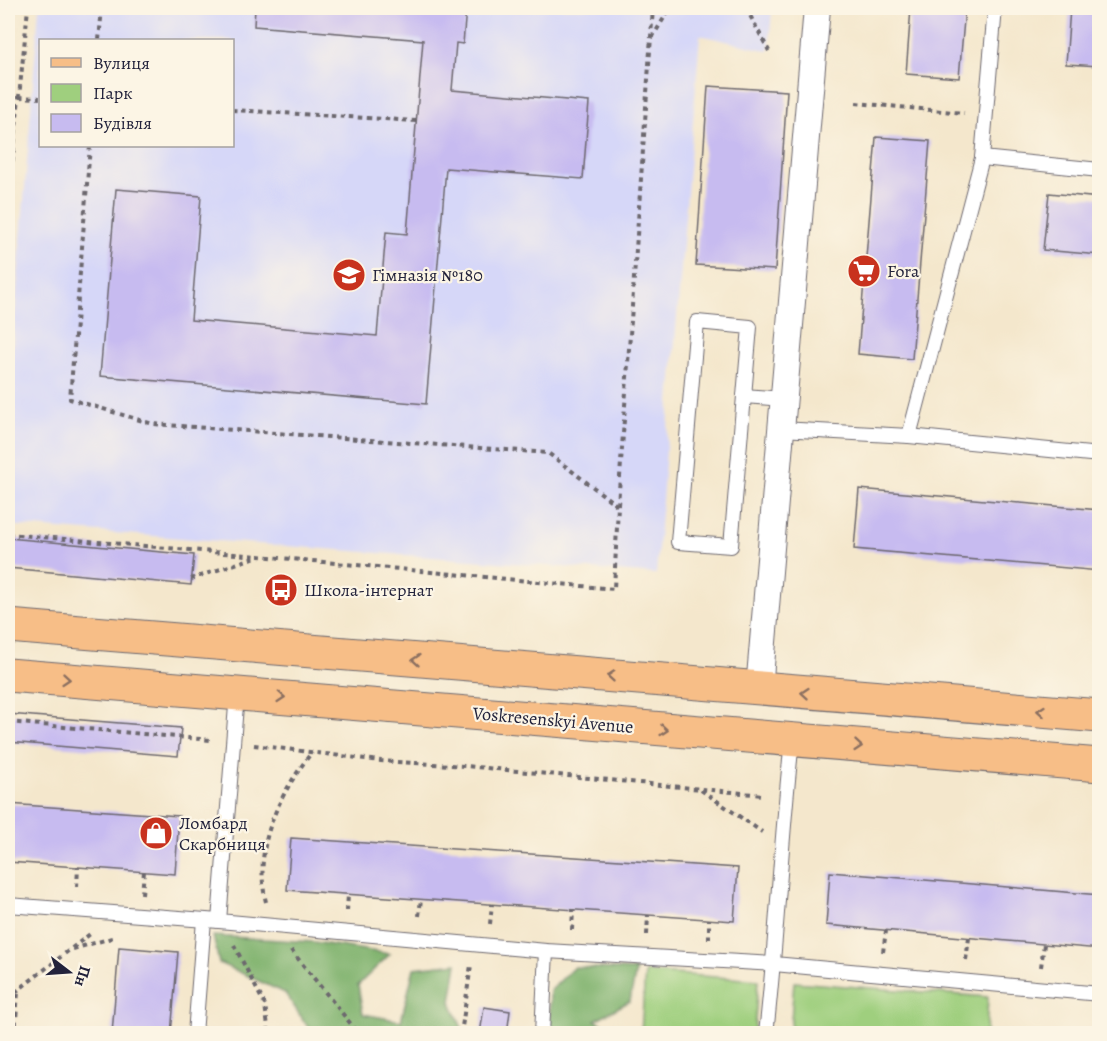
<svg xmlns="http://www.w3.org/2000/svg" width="1107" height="1041" font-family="Alegreya,serif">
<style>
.built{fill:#d6d7f8;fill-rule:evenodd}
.green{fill:#9fcf7e;stroke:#60785c;stroke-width:1.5}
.forest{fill:#7fb26d;stroke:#506a54;stroke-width:1.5}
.building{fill:#c7bbf0}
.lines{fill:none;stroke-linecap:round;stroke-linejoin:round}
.service-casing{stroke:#6c676e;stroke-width:16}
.minor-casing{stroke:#6c676e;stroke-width:28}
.primary-casing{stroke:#6c676e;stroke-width:35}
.path{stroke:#6c676e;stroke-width:4;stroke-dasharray:4.5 4.5;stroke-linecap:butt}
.service{stroke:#fff;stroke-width:14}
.minor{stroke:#fff;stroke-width:26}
.primary{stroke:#f7be87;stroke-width:33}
.oneway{stroke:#8c7061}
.labels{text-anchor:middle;stroke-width:4.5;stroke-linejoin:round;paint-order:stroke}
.poi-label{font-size:18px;fill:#22223b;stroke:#fcf5e5;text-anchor:start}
.street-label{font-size:18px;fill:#22223b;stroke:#fcf5e5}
</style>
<rect width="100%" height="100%" fill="#fcf5e5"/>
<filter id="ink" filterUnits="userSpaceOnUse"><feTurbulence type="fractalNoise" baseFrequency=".0167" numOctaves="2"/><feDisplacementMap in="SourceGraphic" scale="12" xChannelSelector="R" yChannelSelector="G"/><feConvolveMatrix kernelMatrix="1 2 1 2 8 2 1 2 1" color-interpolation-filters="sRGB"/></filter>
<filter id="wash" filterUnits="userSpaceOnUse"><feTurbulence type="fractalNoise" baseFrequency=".008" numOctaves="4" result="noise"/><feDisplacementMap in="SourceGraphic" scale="24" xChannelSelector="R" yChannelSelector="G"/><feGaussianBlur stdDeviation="1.35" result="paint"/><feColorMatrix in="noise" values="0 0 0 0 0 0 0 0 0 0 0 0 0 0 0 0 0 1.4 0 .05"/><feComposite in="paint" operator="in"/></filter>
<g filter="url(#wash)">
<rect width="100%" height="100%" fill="#f4e7cc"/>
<!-- built -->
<path class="built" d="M39,8h733l-3,43 -69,-16 -44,539 -648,-49v-121zM40,40h192v106h-192z"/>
<!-- green -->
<g class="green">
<path d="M645,972l113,8 -4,53h-113z"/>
<path d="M794,982l194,15 -2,36h-196z"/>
</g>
<!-- forest -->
<g class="forest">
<path d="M213,936l101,6 76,12 -32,31 5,29 38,7 13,-53 43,-5 -6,39 13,31h-152l-27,-40 -66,-30z"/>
<path d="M574,967l62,3 -6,31 -35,19 20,10 1,3 -66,1v-43z"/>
</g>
<g id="blocks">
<!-- building -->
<g class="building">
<path d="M255,8h211l-3,36 -7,-1 -4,47 137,12 -6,77 -137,-11 -20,236 -326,-28 16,-187 85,7 -10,124 186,16 9,-104 21,2 16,-194 -169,-14z"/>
<path d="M911,8h54l-6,70 -53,-4z"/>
<path d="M1070,8h30v58l-34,-2z"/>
<path d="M708,86l79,5 -12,179 -79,-5z"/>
<path d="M876,137l54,4 -18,218 -54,-5z"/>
<path d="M1049,193l51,5v57l-57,-5z"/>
<path d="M859,489l241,21v61l-246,-22z"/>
<path d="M8,538l186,17 -3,30 -183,-17z"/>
<path d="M8,714l173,14 -3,28 -170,-14z"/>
<path d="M8,804l171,12 -4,58 -167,-12z"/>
<path d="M291,838l447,30 -4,53 -447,-31z"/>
<path d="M830,872l270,23v54l-274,-24z"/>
<path d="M119,947l59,5 -7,82h-59z"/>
<path d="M484,1007l26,4 -3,23h-27z"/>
</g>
</g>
</g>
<g filter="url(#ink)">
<use href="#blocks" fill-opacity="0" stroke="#6c676e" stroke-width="1.5"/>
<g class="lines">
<!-- service casing -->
<g class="service-casing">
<g id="service">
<path d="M982,158l118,12"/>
<path d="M697,322l53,5 -19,219 -53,-4z"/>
<path d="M744,396l39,3"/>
<path d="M781,429l128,7 191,19"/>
<path d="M909,436l73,-278 13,-150"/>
<path d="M8,905l211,16 327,30 228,13 326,30"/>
<path d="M219,921l18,-228"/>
<path d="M195,1034l9,-114"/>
<path d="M542,1034l4,-83"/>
<path d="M766,1034c11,-98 15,-196 26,-293"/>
</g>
</g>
<!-- minor casing -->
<g class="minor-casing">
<path id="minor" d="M759,689l58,-681"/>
</g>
<!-- primary casing -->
<g class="primary-casing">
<g id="primary">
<path d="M8,626l1092,90"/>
<path d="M8,675l1092,90"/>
</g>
</g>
<!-- path -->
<g class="path">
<path d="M746,8l23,43"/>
<path d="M652,38l18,-30"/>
<path d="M99,40l3,-32"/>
<path d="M19,97l21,1"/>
<path d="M856,103l108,10"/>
<path d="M232,110l185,11"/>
<path d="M90,146l-20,253 83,25 395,29 70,53 -4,83 -355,-33 -68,23"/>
<path d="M8,206l20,-198"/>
<path d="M618,505l35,-497"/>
<path d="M8,534l250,22"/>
<path d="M8,722l203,18"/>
<path d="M254,745l127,16 85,5 297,29"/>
<path d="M701,790l61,42"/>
<path d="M77,887l1,-20"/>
<path d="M142,894l2,-23"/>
<path d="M266,902c-13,-56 12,-106 46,-150"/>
<path d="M347,911l1,-17"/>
<path d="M419,916l2,-17"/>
<path d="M490,924l2,-20"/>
<path d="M572,930l1,-21"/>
<path d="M647,935l1,-20"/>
<path d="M709,939v-20"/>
<path d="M234,945l31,60 4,29"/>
<path d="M73,949l42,-12"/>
<path d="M291,950l68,84"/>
<path d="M883,952l3,-21"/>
<path d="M966,960l3,-22"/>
<path d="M1041,967l3,-23"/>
<path d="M8,998l82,-64"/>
<path d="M15,1034l3,-43"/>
<path d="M461,1034l10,-69"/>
</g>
<!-- service -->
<use href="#service" class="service"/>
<!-- minor -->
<use href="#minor" class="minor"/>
<!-- primary -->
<use href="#primary" class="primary"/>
</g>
<!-- one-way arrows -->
<defs><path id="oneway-chevron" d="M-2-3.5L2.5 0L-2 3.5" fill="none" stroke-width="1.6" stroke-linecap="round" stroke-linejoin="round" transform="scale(1.5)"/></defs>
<g class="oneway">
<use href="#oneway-chevron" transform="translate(416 660) rotate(-175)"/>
<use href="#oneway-chevron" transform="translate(611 676) rotate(-175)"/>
<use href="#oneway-chevron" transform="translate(66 679) rotate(5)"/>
<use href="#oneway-chevron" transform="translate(805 693) rotate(-175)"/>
<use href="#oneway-chevron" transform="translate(281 697) rotate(5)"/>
<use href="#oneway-chevron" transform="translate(1041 711) rotate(-175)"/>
<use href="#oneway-chevron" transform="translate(664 730) rotate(5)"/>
<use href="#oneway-chevron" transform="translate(858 746) rotate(5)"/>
</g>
</g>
<!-- icons -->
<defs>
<g id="supermarket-disc" transform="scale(1.725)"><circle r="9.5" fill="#c8321e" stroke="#fcf5e5"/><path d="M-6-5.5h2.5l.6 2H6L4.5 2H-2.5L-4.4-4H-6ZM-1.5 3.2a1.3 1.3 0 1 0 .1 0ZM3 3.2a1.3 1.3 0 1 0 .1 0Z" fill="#fff"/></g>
<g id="school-disc" transform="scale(1.725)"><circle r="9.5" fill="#c8321e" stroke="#fcf5e5"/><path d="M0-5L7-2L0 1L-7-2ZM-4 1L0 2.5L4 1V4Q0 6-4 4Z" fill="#fff"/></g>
<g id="bus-disc" transform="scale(1.725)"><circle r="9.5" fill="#c8321e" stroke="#fcf5e5"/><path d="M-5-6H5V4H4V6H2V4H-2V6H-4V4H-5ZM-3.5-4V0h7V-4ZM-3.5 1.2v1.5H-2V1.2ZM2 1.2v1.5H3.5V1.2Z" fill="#fff"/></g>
<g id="shop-disc" transform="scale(1.725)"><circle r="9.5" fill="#c8321e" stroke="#fcf5e5"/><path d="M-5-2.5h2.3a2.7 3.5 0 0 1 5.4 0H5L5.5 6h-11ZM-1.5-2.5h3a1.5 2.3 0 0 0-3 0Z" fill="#fff"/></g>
</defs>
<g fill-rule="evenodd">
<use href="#supermarket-disc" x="864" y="271"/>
<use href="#school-disc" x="349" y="275"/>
<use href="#bus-disc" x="281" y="590"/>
<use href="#shop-disc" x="156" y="833"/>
</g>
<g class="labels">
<!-- poi labels -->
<g class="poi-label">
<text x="887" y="277">Fora</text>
<text x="372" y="281">Гімназія №180</text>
<text x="304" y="596">Школа-інтернат</text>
<text x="179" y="829">Ломбард<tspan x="179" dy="21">Скарбниця</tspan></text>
</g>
<!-- street labels -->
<g class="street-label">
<text transform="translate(553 720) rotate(5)" y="6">Voskresenskyi Avenue</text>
</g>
</g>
<!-- margin -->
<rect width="1107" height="1041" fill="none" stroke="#fcf5e5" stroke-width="30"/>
<!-- legend -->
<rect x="39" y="39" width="195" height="108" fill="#fcf5e5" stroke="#a5a1a1" stroke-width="1.5"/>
<rect x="51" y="58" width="30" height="9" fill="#f7be87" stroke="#a5a1a1" stroke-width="1.5"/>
<text x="93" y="69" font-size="18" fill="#22223b">Вулиця</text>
<rect x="51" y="84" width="30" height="18" fill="#9fcf7e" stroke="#a5a1a1" stroke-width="1.5"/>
<text x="93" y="99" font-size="18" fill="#22223b">Парк</text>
<rect x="51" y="114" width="30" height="18" fill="#c7bbf0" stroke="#a5a1a1" stroke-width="1.5"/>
<text x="93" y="129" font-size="18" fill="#22223b">Будівля</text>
<!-- north arrow -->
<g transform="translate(69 972) rotate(107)" stroke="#fcf5e5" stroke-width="4.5" paint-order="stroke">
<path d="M0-4.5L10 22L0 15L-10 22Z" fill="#22223b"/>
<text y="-9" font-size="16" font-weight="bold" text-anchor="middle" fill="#22223b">Пн</text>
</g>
</svg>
